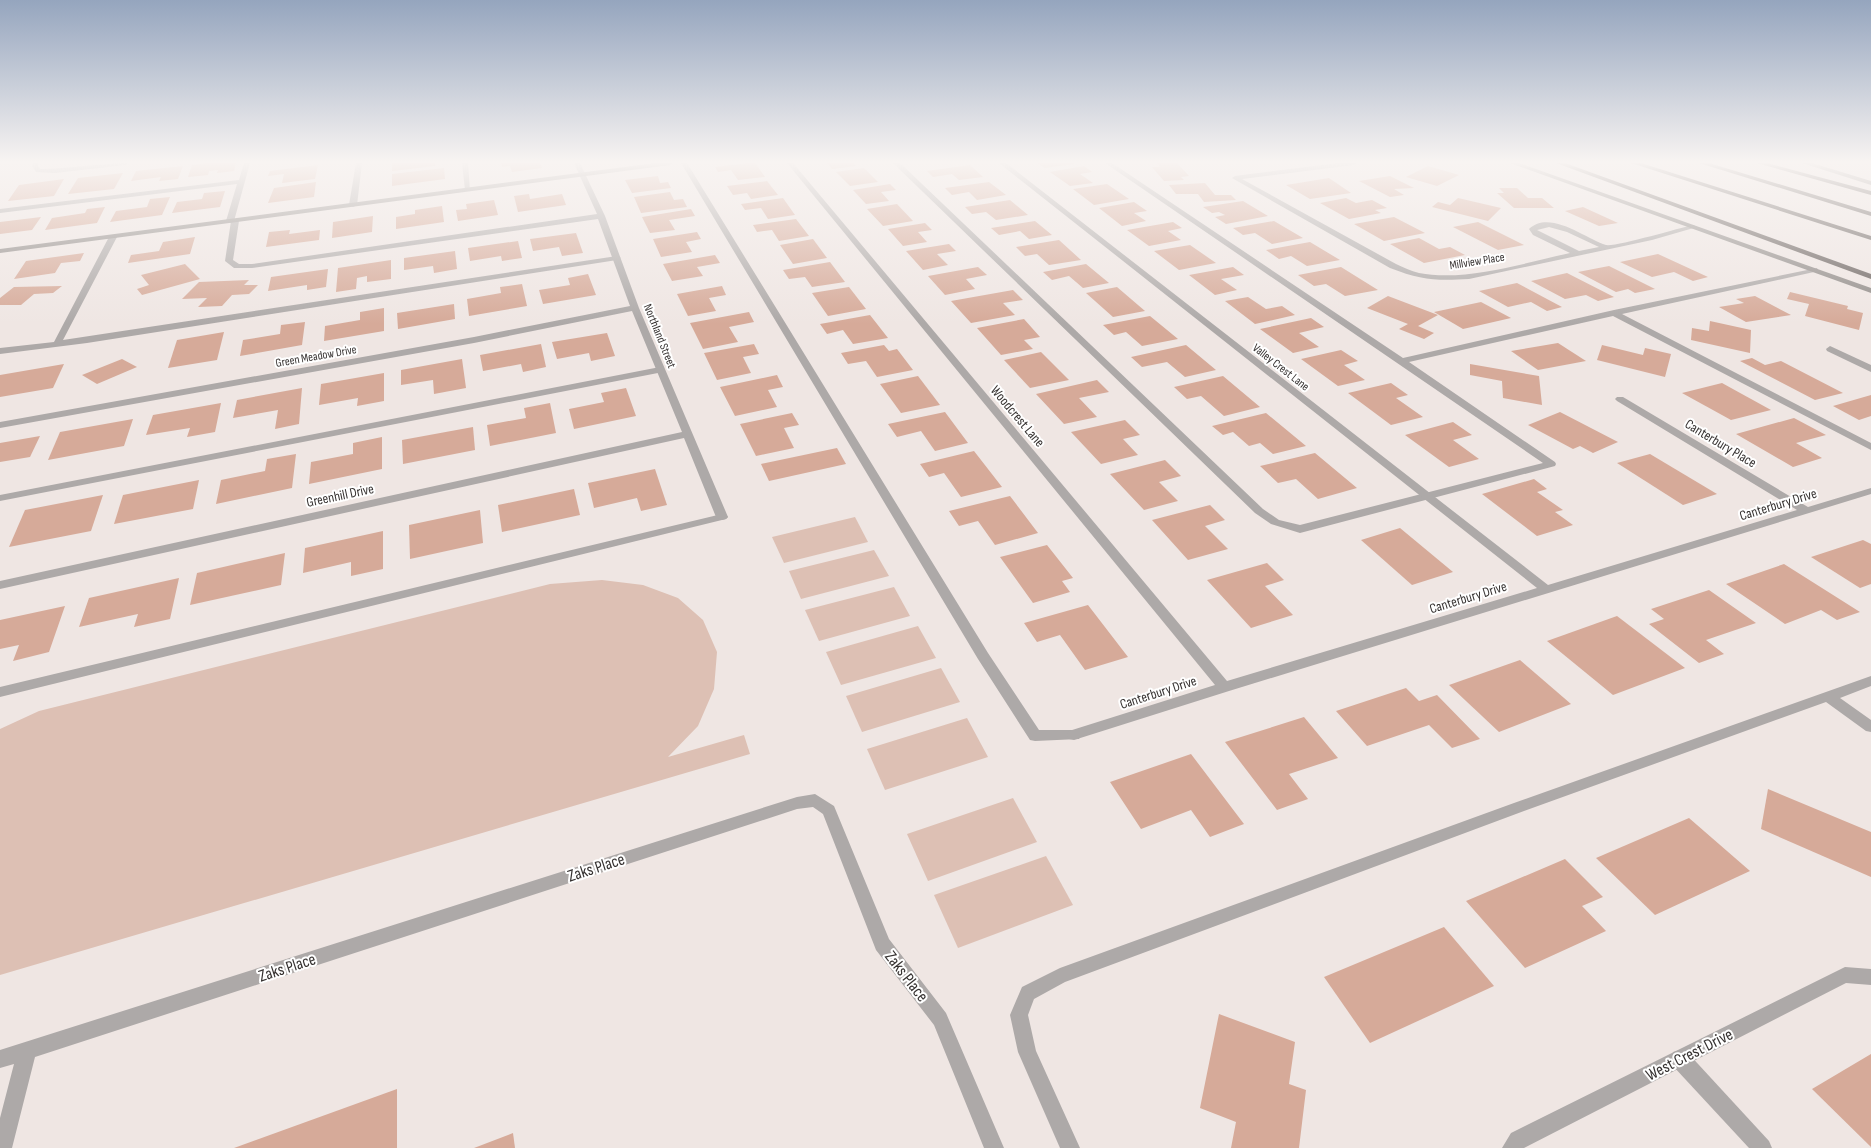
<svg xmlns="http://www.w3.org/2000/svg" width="1871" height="1148" font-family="'Sofia Sans Condensed',sans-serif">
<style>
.green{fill:#ddc0b4}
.building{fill:#d6aa99}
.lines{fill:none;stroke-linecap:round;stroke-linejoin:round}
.lane{fill:#ada9a8;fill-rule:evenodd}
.street{fill:#ada9a8;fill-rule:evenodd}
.secondary{fill:#908b88;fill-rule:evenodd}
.highway{fill:#6a625f;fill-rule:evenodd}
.labels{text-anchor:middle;stroke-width:4;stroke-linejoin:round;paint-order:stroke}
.far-street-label{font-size:12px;fill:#363231;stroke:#fff}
.street-label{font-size:14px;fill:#363231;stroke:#fff}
.near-street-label{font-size:17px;fill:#363231;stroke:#fff}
</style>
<rect width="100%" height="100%" fill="#efe6e3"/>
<!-- green -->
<g class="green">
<path d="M855,517l13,25 -84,21 -12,-26z"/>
<path d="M874,550l15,26 -88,23 -12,-28z"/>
<path d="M602,580l41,5 35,13 25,22 14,32 -3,37 -16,37 -30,31 76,-22 6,19 -750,221v-246l39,-18 511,-127z"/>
<path d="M894,587l16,29 -91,25 -14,-31z"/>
<path d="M918,626l18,32 -95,27 -15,-33z"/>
<path d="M941,668l19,34 -98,30 -16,-36z"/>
<path d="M967,718l21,39 -103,33 -18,-41z"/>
<path d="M1013,798l24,44 -109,39 -21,-47z"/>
<path d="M1046,856l27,49 -115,43 -24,-53z"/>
</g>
<!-- building -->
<g class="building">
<path d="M206,163h30l-2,8 -17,2 1,-3 -9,1 -1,4 -20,2 4,-12z"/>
<path d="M392,163h43v3l-43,5z"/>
<path d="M501,163h39l2,5 -30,4 -2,-6 -8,1z"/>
<path d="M747,163h8l10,14 -27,3 -7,-10 -13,2 -3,-5z"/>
<path d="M827,163h26l3,3 -24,3z"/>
<path d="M1037,163h37v1l-29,4z"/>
<path d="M1157,163h20l12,13 -8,1 3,3 -20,1 -12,-14h8z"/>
<path d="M318,165l-3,14 -33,4 2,-9 -16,2 2,-5z"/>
<path d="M970,165l13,12 -24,3 -7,-6 -19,3 -6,-6z"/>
<path d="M183,166l-5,13 -19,2 2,-4 -30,4 5,-10z"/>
<path d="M1084,166l8,6 -12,2 13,9 -23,3 -20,-14z"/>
<path d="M1428,166l31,9 -22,11 -31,-9z"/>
<path d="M444,168l1,11 -53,7v-12z"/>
<path d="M864,168l14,14 -28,4 -14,-14z"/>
<path d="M123,173l-9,16 -46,5 10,-16z"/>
<path d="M658,176l2,7 8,-1 3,6 -39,5 -7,-13z"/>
<path d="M1390,176l24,12 -20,1 10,6 -14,2 -31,-16z"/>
<path d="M1329,178l22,15 -41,6 -24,-14z"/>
<path d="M64,179l-10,17 -46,5 11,-16z"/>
<path d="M767,181l11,14 -27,4 -4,-6 -14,2 -6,-9z"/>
<path d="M316,182l-2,15 -46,6 6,-15z"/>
<path d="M989,182l17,13 -29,5 -8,-8 -17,3 -7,-7z"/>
<path d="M1205,183l10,12h16l5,5 -32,2 -6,-8h-22l-7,-9z"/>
<path d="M890,184l6,6 -15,2 8,9 -23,3 -13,-14z"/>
<path d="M1107,184l22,15 -35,6 -21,-16z"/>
<path d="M1499,188h18l11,10h14l12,10h-40l-17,-15h7z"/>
<path d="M225,191l-5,16 -48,6 5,-11 25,-3 2,-6z"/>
<path d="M670,192l4,8 9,-1 4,8 -46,6 -7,-16z"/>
<path d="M529,194l1,5 32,-5 4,11 -48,7 -4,-16z"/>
<path d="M170,197l-8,18 -52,7 6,-11 31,-4 3,-8z"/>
<path d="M783,198l12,17 -27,4 -7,-11 -16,2 -4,-6z"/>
<path d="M1346,198l10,5 16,-3 15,8 -12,2 6,3 -32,6 -29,-16z"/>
<path d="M1458,198l43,10 -13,13 -56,-14 6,-5 12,3z"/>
<path d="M494,200l4,15 -40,6 -2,-11 11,-1 -1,-5z"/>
<path d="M1010,200l18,15 -32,5 -10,-8 -14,2 -7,-7z"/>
<path d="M1243,201l25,15 -42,8 -11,-7 10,-2 -6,-3 -7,1 -9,-6z"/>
<path d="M1134,202l13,9 -13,2 12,8 -24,5 -23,-18z"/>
<path d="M897,204l16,17 -30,5 -16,-17z"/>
<path d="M442,206l2,16 -48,7v-12l19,-3v-4z"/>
<path d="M105,207l-8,16 -52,7 7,-12 33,-5 2,-4z"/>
<path d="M1583,207l35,16 -19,3 -34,-15z"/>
<path d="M691,209l4,7 -26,4 6,10 -25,3 -8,-16z"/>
<path d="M373,216l-1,16 -40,6 1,-16z"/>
<path d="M41,217l-9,13 -32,4v-12z"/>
<path d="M1394,217l31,16 -41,8 -30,-17z"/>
<path d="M796,219l13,17 -30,5 -7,-11 -15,2 -4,-7z"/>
<path d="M1035,221l17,14 -23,4 -9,-8 -21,4 -8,-7z"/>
<path d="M1274,221l29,17 -31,6 -17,-11 -12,2 -10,-7z"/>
<path d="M1173,222l9,6 -14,3 13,9 -32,6 -22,-16z"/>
<path d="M1478,222l46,23 -26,5 -45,-23z"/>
<path d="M925,223l7,7 -14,2 9,10 -24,4 -15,-17z"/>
<path d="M290,230l-1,4 31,-4 -1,10 -53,7 3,-15z"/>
<path d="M697,232l4,7 -15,3 6,10 -31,5 -8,-18z"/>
<path d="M576,233l7,20 -21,3 -3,-9 -26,4 -3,-12z"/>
<path d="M195,237l-5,17 -62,9 3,-8 28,-4 4,-9z"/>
<path d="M1419,238l20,11 11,-2 15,8 -41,8 -34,-19z"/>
<path d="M813,239l14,19 -34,6 -13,-19z"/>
<path d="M1059,240l22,20 -32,5 -12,-11 -12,2 -9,-9z"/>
<path d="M518,241l4,17 -20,3 -1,-5 -31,5 -2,-13z"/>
<path d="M1310,242l30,18 -33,6 -16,-10 -12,3 -13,-9z"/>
<path d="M949,244l7,7 -19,3 11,11 -25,5 -17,-19z"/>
<path d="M1190,245l26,18 -37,7 -25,-19z"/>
<path d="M455,251l2,18 -23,4 -1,-7 -29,4v-12z"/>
<path d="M84,253l-4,8 -19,2 -6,10 -41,6 12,-18z"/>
<path d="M1658,254l50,23 -15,4 -19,-9 -22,5 -32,-15z"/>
<path d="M715,255l5,8 -23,4 6,9 -31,5 -9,-17z"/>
<path d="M391,260v19l-24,3v-6l-10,2 -1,11 -20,3 2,-24z"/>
<path d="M830,262l15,20 -33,5 -7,-10 -16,2 -6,-9z"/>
<path d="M185,264l15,15 -58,16 -5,-6 12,-4 -8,-10z"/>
<path d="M1086,264l23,19 -26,5 -14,-12 -17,4 -9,-8z"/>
<path d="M1609,266l46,23 -20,4 -7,-4 -12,3 -38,-20z"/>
<path d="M978,267l9,8 -21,4 9,10 -30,6 -17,-19z"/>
<path d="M1233,267l11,8 -23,4 16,11 -22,5 -26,-20z"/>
<path d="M1341,267l37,23 -33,6 -19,-12 -12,2 -16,-11z"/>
<path d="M328,269l-2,18 -19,3v-5l-39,6 3,-14z"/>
<path d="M1567,273l47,24 -16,4 -12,-6 -21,4 -34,-18z"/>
<path d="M588,274l8,21 -53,9 -4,-14 31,-5 -2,-7z"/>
<path d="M249,280l-5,5h14l-9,9 -17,1 -10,11 -24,1 9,-9 -25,1 17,-17z"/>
<path d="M1517,283l45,24 -15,4 -16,-9 -23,5 -29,-16z"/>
<path d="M522,284l5,22 -58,10 -2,-17 34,-6 -1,-6z"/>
<path d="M62,286l-9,7 -19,1 -13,11h-21v-7l14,-11z"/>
<path d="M722,286l4,9 -17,3 7,13 -28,5 -11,-22z"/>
<path d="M849,287l17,22 -38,7 -16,-23z"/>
<path d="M1117,287l28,24 -32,6 -27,-24z"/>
<path d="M1013,290l10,10 -20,3 12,12 -44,8 -20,-22z"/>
<path d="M1790,292l58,14 -1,3 16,4 -4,17 -54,-14 4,-12 -22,-5z"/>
<path d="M1388,296l50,19 -20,11 16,7 -10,6 -25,-10 9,-5 -41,-16z"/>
<path d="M1755,296l36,19 -45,7 -27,-15 25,-4 -8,-4z"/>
<path d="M1248,297l18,12 16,-3 13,9 -40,9 -30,-23z"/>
<path d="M1481,302l30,16 -48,11 -29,-17z"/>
<path d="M454,304l1,15 -57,10 -1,-16z"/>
<path d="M384,308v23l-60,10 1,-15 35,-6v-8z"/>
<path d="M749,312l5,10 -25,5 9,15 -35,7 -13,-26z"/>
<path d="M870,315l18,23 -35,6 -10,-14 -16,4 -7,-10z"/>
<path d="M1150,316l28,23 -36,7 -16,-14 -12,3 -11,-10z"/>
<path d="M1311,318l13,9 -25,6 20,14 -26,6 -33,-24z"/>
<path d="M1024,319l16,18 -16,3 9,9 -32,6 -24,-27z"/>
<path d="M1710,321l41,9 -1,23 -59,-13 1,-12 17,3z"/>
<path d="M305,322l-3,23 -62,11 3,-16 37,-6 1,-9z"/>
<path d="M224,332l-7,28 -49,8 9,-28z"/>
<path d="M607,333l8,23 -24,5 -2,-8 -32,6 -5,-17z"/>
<path d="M1558,343l28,18 -48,9 -27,-19z"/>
<path d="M541,344l5,23 -23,5 -2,-8 -38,7 -3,-16z"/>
<path d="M754,344l5,10 -16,3 8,16 -34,7 -13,-27z"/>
<path d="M884,345l5,6 8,-2 16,21 -36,7 -11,-16 -18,3 -7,-11z"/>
<path d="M1186,345l30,25 -31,7 -18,-15 -25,5 -11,-10z"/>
<path d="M1602,345l41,10 2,-7 26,6 -6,23 -68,-17z"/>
<path d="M1341,350l17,11 -14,4 21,15 -27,6 -37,-27z"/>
<path d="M1041,352l28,28 -39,8 -26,-28z"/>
<path d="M1752,358l13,7 16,-4 62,32 -28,7 -75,-39z"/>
<path d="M122,359l15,8 -40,17 -15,-9z"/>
<path d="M462,359l4,29 -32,6 -1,-14 -32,5v-15z"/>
<path d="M64,364l-11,24 -53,9v-22z"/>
<path d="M1470,364l69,12 3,29 -39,-7 -1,-17 -32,-6z"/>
<path d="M384,373v28l-27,5 1,-8 -39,7 2,-21z"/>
<path d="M777,375l6,12 -15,3 9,17 -42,9 -15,-29z"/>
<path d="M918,376l22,29 -39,8 -21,-29z"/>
<path d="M1223,376l37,31 -36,9 -23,-20 -14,3 -13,-12z"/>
<path d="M1097,380l12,12 -30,6 18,19 -33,7 -28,-30z"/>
<path d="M1391,383l17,12 -12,3 27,19 -32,8 -43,-32z"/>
<path d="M1722,383l49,27 -40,10 -49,-27z"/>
<path d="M302,388l-3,36 -24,5 3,-19 -45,8 4,-18z"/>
<path d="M626,388l10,28 -62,13 -5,-20 35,-7 -3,-9z"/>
<path d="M1871,395v21l-12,4 -26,-14z"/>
<path d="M221,403l-6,29 -28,5 3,-9 -44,7 7,-20z"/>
<path d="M550,403l6,30 -66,13 -3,-21 39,-7 -2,-10z"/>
<path d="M945,412l23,31 -33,8 -14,-20 -24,6 -9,-13z"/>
<path d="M1560,412l58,30 -25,11 -13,-7 -7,3 -45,-24z"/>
<path d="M792,413l7,12 -15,3 10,20 -38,8 -16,-32z"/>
<path d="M1266,413l40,33 -33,8 -13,-11 -11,3 -16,-14 -10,3 -11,-9z"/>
<path d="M1794,418l32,17 -30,8 26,15 -29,9 -57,-33z"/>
<path d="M133,419l-9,27 -76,14 12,-28z"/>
<path d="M1125,420l15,15 -17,4 15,16 -37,9 -30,-32z"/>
<path d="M1453,422l19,13 -19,5 26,19 -30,8 -44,-32z"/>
<path d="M473,427l2,23 -72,14 -1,-24z"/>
<path d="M40,436l-10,21 -30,5v-19z"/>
<path d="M382,437v32l-73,15 2,-22 42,-8v-11z"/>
<path d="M837,448l9,16 -77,17 -8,-17z"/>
<path d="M974,451l28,36 -41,10 -17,-24 -15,4 -9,-13z"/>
<path d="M1315,453l42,35 -39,11 -22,-20 -18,4 -18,-17z"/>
<path d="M296,454l-4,34 -76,16 5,-24 44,-9 2,-12z"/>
<path d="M1650,454l67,40 -34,11 -66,-42z"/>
<path d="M1165,460l16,16 -22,6 19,19 -34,9 -34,-36z"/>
<path d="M655,469l12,36 -26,6 -4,-13 -43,10 -6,-25z"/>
<path d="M1534,479l13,10 -10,3 26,18 -8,2 18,13 -36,11 -55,-42z"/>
<path d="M199,480l-6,29 -79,15 9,-29z"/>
<path d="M574,489l6,26 -78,17 -4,-27z"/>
<path d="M103,495l-12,36 -82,16 16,-37z"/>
<path d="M1010,496l28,37 -43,12 -17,-24 -19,5 -10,-15z"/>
<path d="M1210,505l15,15 -20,6 23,23 -40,11 -36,-40z"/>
<path d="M480,510l3,33 -73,16 -1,-34z"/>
<path d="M1400,528l53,44 -41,13 -51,-45z"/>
<path d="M383,531v38l-32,7v-14l-48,11 2,-25z"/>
<path d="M1863,540l8,4v40l-11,4 -49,-31z"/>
<path d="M1047,545l26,33 -11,3 8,11 -37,11 -33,-46z"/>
<path d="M285,553l-4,32 -91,20 7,-32z"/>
<path d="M1267,563l17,17 -19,6 28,29 -42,13 -44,-48z"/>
<path d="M1784,564l76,48 -23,8 -16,-10 -36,14 -59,-40z"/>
<path d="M179,578l-9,41 -36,8 4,-13 -59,13 10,-29z"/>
<path d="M1709,590l47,33 -50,17 18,14 -25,9 -50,-39 15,-5 -13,-10z"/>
<path d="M1088,605l40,52 -43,13 -25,-35 -23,7 -13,-19z"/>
<path d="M65,606l-16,46 -36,9 6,-16 -19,4v-29z"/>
<path d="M1617,616l68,52 -72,27 -66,-54z"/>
<path d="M1520,660l51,44 -72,28 -50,-47z"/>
<path d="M1406,688l13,13 18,-6 43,44 -28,9 -23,-23 -62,21 -31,-35z"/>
<path d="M1304,717l34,41 -49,16 19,25 -31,11 -52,-68z"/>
<path d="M1191,754l53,70 -34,13 -19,-27 -50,19 -31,-47z"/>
<path d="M1768,789l103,43v45l-110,-48z"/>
<path d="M1689,818l61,53 -95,44 -59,-57z"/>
<path d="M1565,859l38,38 -21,9 24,25 -81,37 -59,-67z"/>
<path d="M1444,927l50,59 -124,57 -46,-66z"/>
<path d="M1219,1014l76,28 -6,42 17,6 -7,58h-68l5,-26 -36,-14z"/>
<path d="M1871,1054v93l-59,-58z"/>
<path d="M397,1089v59h-163z"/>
<path d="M513,1133l2,15h-41z"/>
</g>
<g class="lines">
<!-- lane -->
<g class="lane">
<path d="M244,163h6l-16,58 -4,2 -4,-2 11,-37 -237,29v-4l239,-29z"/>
<path d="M462,163h6l2,28 -5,-1z"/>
<path d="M681,163h6l301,490 51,77h35l5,1 2,4 -2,4 -44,2 -5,-1 -52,-81z"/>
<path d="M893,163h7l363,346 16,11 21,5 243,-62 -438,-300h7l291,195 211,-48 203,-42 1,2 -4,2 -192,42 249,129v7l-258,-134 -204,46 146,100 1,2 -1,2 -255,67 -29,-9 -16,-11z"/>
<path d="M110,235l7,2 -54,103 554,-84 4,2 -4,2 -530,83 -87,11v-6l54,-6z"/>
<path d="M660,367l3,1 2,2 -2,2 -663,129v-6z"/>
<path d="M722,514l4,1 2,2 -2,2 -726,178v-10z"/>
<path d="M1871,676v10l-31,12 31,22v12l-5,-1 -40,-29 -302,109 -459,171 -31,17 -6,16 8,36 44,97h-20l-42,-96 -8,-37 12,-28 38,-19 454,-165z"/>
<path d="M815,794l19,12 55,133 57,74 58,135h-20l-50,-123 -58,-75 -53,-136 -10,-7 -16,2 -762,248 -23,91h-12v-30l14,-54 -14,4v-18l797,-253z"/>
<path d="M1680,1050l7,2 82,89 3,7h-23l-76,-82 -2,-7 2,-7z"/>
</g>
<!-- street -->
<g class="street">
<path d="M33,163h6l-1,3 2,3c30,0 59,-6 88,-6l-3,2 -70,8 -19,-1 -4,-6z"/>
<path d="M356,163h6l-5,42 -4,2 -4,-2z"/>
<path d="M574,163h6l25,53 34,92 89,209 -2,2 -4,1 -6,-3 -32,-79 -684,151v-8l682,-149 -50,-121 -158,32 -474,85v-6l474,-85 156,-31 -32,-87 -346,49h-18l-9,-7 6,-40 4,-2 4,2 -6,39 6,4h13l345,-50z"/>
<path d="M787,163h6l434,518 310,-93 -538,-425h7l542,422 249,-75 -180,-109 -2,-2 2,-2h6l185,110 63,-19v6l-642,197 -155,49 -5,-1 -2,-4 2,-4 146,-46z"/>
<path d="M1338,163h19l-3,2 -112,14 154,85c7,3 15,7 23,9 46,9 105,-10 151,-20l-37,-18 -4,-6c21,-20 57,10 77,16 10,2 73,-17 87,-20l4,2 -45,13 -183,39c-33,2 -48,1 -79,-11l-158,-90 3,-2zM1549,227l18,5 32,15 -20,4 -42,-21z"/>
<path d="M1830,346l41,19v7l-44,-21 -1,-2z"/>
<path d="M1845,967l26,2v16l-25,-2 -322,165h-22l9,-15z"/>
</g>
<!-- secondary -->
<g class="secondary">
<path d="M655,163h18l-3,2 -670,88v-4z"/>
<path d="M1510,163h9l352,125v5z"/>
<path d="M1802,163h10l59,18v4z"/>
</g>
<!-- highway -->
<g class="highway">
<path d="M1556,163h9l306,111v5z"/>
<path d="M1631,163h10l230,73v4z"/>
<path d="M1699,163h10l162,49v4z"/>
<path d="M1757,163h10l104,28v4z"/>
</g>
</g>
<!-- sky -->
<linearGradient id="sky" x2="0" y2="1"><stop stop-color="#95a5be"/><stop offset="0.5" stop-color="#f8f4f2"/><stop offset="1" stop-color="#f8f4f2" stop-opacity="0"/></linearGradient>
<rect width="1871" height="324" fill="url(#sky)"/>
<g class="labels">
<!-- far-street labels -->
<g class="far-street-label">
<text transform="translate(1477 261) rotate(-9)" y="4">Millview Place</text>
<text transform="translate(660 336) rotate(68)" y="4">Northland Street</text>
<text transform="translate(316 356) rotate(-10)" y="4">Green Meadow Drive</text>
<text transform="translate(1281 367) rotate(38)" y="4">Valley Crest Lane</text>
</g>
<!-- street labels -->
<g class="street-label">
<text transform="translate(1018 416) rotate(50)" y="5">Woodcrest Lane</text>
<text transform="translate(1721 443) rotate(31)" y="5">Canterbury Place</text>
<text transform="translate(340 495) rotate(-12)" y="5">Greenhill Drive</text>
<text transform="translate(1778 504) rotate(-17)" y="5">Canterbury Drive</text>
<text transform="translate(1468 597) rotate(-17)" y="5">Canterbury Drive</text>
<text transform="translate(1158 692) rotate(-18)" y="5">Canterbury Drive</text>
</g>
<!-- near-street labels -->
<g class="near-street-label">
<text transform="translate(596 867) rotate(-18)" y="6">Zaks Place</text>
<text transform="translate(287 967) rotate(-18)" y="6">Zaks Place</text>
<text transform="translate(907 976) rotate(52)" y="6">Zaks Place</text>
<text transform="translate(1689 1054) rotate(-27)" y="6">West Crest Drive</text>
</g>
</g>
</svg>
